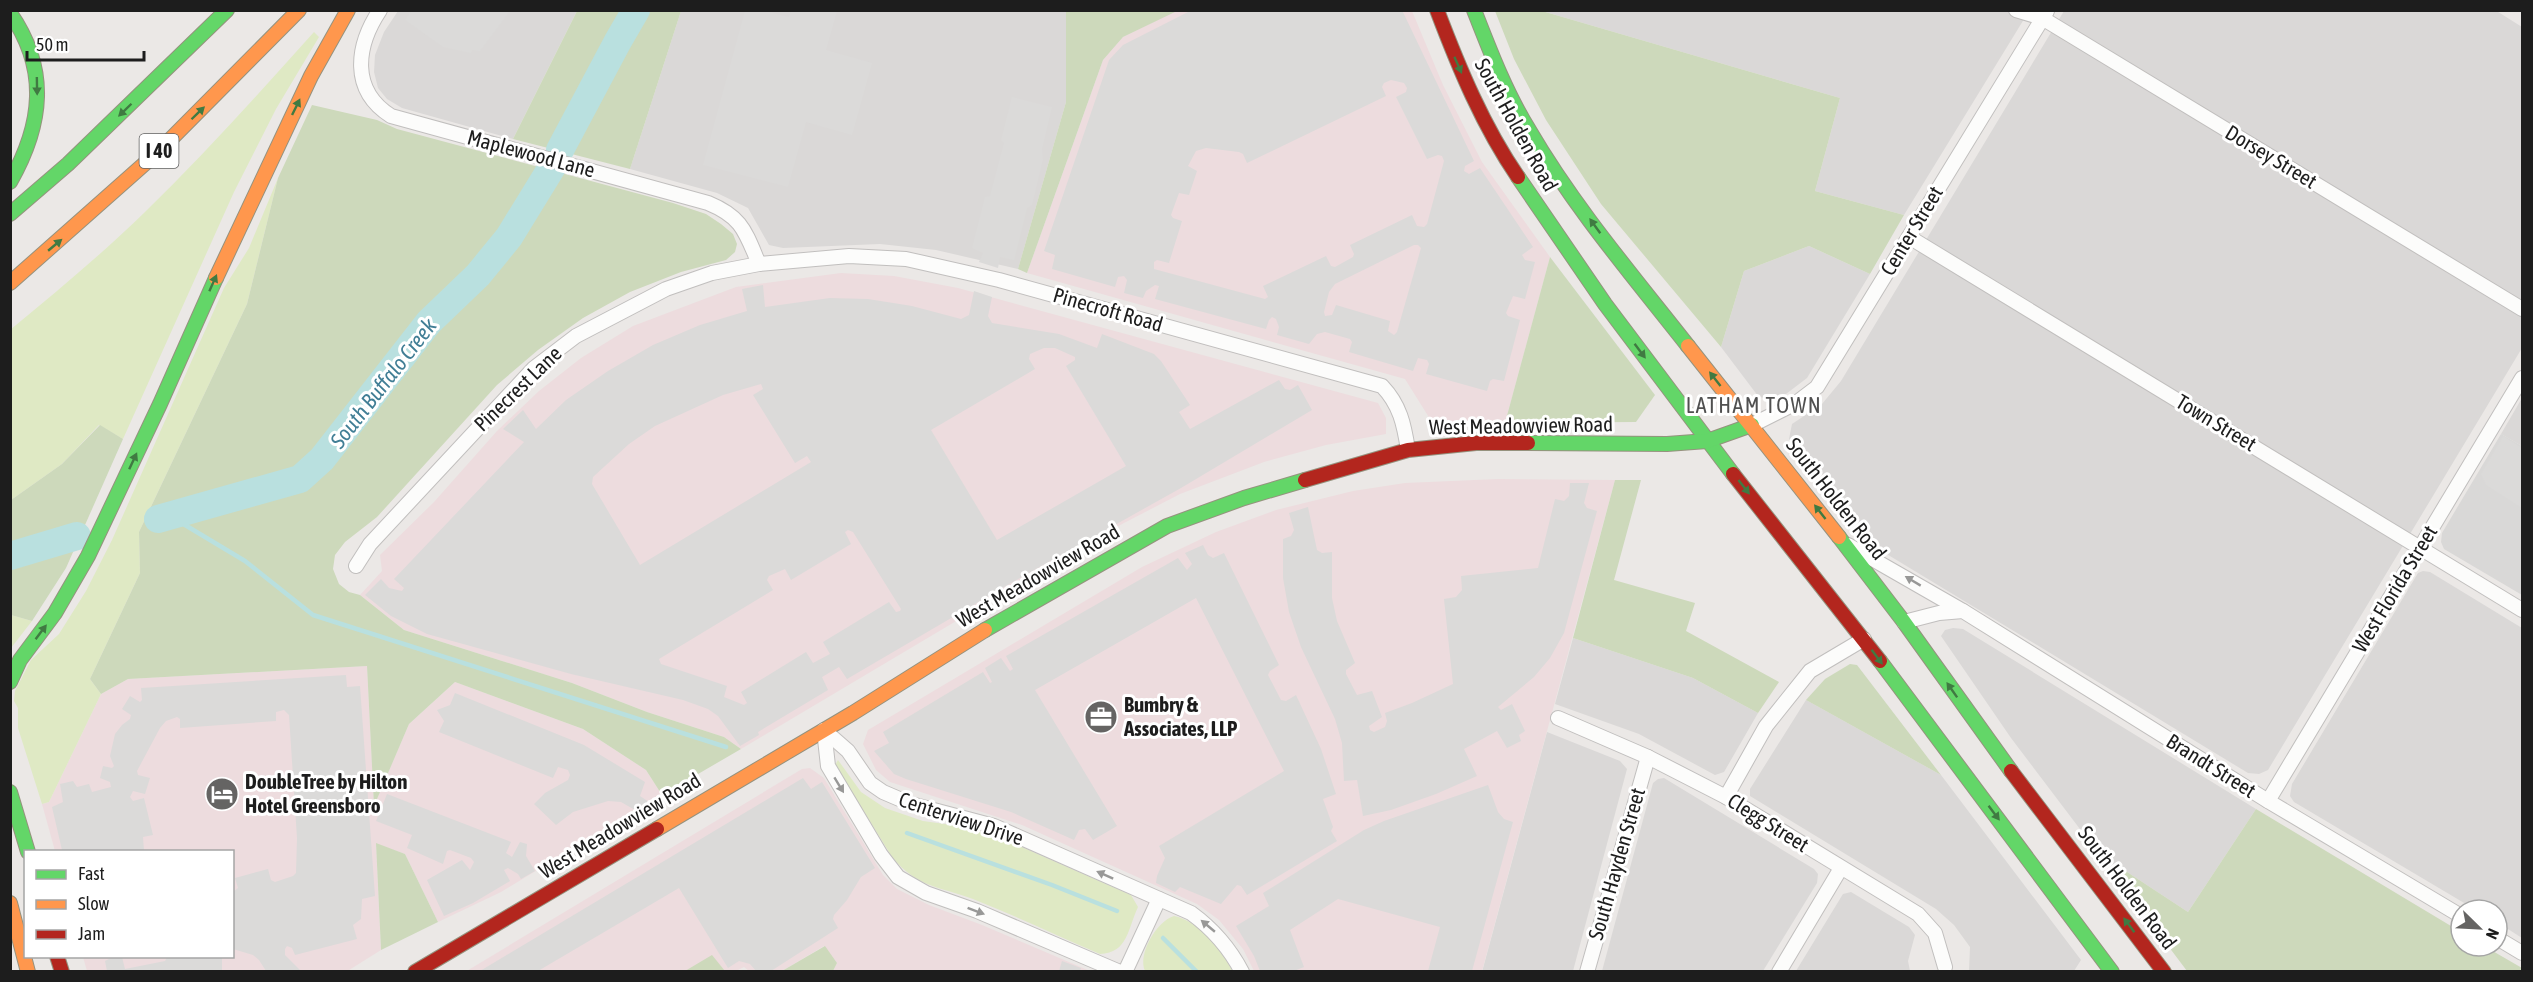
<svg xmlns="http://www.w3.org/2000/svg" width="2533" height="982" font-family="'Asap Condensed',sans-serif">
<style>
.residential{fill:#dad8d7}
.commercial{fill:#eddcde}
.religious{fill:#d9d8d7}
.grass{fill:#dfe9c4}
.forest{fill:#cdd9bb}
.parking{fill:#dbdad9;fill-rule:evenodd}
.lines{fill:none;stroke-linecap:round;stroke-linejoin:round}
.stream{stroke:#b9e0df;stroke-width:4.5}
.river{stroke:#b9e0df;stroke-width:28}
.street-casing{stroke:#c1bfbe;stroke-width:16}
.fast-casing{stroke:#95927e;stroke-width:16}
.slow-casing{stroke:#95927e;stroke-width:16}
.jam-casing{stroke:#95927e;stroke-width:16}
.street{stroke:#fcfcfb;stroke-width:14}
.fast{stroke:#63d668;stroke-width:14}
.slow{stroke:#ff974d;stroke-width:14}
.jam{stroke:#b3261e;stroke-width:14}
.oneway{fill:#407a42}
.oneway2{fill:#989897}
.labels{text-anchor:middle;stroke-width:6;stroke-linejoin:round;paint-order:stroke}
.shield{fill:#fff;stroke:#616161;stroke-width:1.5}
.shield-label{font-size:20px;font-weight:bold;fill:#1d1d1d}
.street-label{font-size:21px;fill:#1d1d1d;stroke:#fff}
.poi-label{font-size:21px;font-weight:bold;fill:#1d1d1d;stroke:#fff;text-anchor:start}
.water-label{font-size:22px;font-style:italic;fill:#417e95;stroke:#fff}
.neighbourhood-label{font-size:22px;letter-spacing:1.5px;fill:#505050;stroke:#fff}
</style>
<rect width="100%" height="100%" fill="#ebe8e6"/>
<!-- residential -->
<g class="residential">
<path d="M2495,10l27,17v321l-254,422 -9,4 -11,-1 -368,-223 -20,-18 -71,-93 3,-15 30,-20 19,-23 223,-370z"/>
<path d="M398,11h179l-64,128 -111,-31 -15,-9 -9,-11 -4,-16 1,-17 9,-23z"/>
<path d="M681,11h385v91l-48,167 -82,-19 -56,-6 -97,4 -14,-3 -21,-37 -31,-15 -87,-24z"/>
<path d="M1542,11h487l-125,204 -89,-24 25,-93z"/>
<path d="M1809,246l61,28 -63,104 -21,16 -20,5 -8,-3 -37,-49 23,-76z"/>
<path d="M2522,398v48l-21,-12z"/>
<path d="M2423,571l7,1 92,56v310l-25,-16v-12h-21l-182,-108 -4,-6 2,-12 126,-211z"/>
<path d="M1953,628l10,1 293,180 -68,103 -67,-44 -7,6 -103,-136 -70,-102 4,-6z"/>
<path d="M1573,638l120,40 65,35 -34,59 -9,3 -76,-41 -84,-30z"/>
<path d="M1806,700l135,75 140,185 -7,11h-105l1,-24 -16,-22 -18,-16 -186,-113v-7z"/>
<path d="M1547,732l73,29 7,8 -54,202 -91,1z"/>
<path d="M1664,778l150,91 4,5 -1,9 -54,88h-161l51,-188 5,-4z"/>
<path d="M1851,892l58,35 6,8 -7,26 2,10h-114l47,-77z"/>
</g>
<!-- commercial -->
<g class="commercial">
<path d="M1177,10l235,1 31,74 39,77 68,95 -45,166 -70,4 -30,-48 -378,-106 76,-213 20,-23z"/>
<path d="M841,273l53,3 64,12 420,115 8,15v16l-60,11 -62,17 -84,32 -81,42 -358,213 -17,-12 -77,-25 -75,-29 -168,-53 -44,-35 22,-24 -2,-16 54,-53 63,-71 42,-40 42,-33 52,-32 103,-39z"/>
<path d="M1498,479l117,1 -133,491h-228l-11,-22 -24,-29 -22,-16 -175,-79 -132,-43 -14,-12 -13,-26 5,-14 274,-163 74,-35 60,-22 77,-19 52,-8z"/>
<path d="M367,666l7,139 35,-81 46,-42 128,47 63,41 16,25 -161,97 -63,30 -33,-68 -29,-10 5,106 -35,22 -259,-1 -4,-14 149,-1v-104l-177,-1 -13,-47 7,-2 52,-108 27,-15z"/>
<path d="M810,768l14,10 59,97 14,14 32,16 53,20 108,46h-257l4,-8 -13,-17 -42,25h-33l-5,-4 -8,4h-11l-13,-15 -27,15 -220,1 337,-203z"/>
</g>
<!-- religious -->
<path class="religious" d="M2501,434l21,12v149l-78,-46 -3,-7 1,-9z"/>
<!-- grass -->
<g class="grass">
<path d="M314,32l5,5 -43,72 -42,83 -111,247 -24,-14 -37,39 -51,36 -1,-170c46,-38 92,-76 135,-118 59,-57 114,-119 169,-180z"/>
<path d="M278,178l-31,126 -108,228 1,41 -50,106 11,15 -52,108 -7,2 -24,-76v-20l-4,-7 1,-10 16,-31 28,-26 27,-43 26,-51 112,-252 25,-40z"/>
<path d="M11,615l21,6 -21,27z"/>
<path d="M838,760l23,32 24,16 38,13 36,5 49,15 123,54 7,12c-10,21 -10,46 -38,47 -42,-18 -84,-38 -127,-55 -35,-13 -55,-11 -81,-42l-57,-92z"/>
<path d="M1174,916c23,4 49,34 58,55h-87c-8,-17 12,-50 29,-55z"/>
</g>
<!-- forest -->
<g class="forest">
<path d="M577,11h104l-51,158 -117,-30z"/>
<path d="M1066,11h111l-54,26 -20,23 -76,213 -9,-4 48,-167z"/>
<path d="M1495,11h47l298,87 -25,93 89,24 -34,59 -61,-28 -65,25 -23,76 -120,-143 -55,-84 -32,-61z"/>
<path d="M312,105l65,15 20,9 276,74 33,11 15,10 12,10 4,10 -2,8 -9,8 -45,12 -51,20 -47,26 -45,32 -41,35 -120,132 -32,25 -10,13 -2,14 6,15 10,8 11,3 44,35 168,53 75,29 77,25 17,12 -79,46 -16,-25 -63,-41 -128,-47 -46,42 -35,82 -7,-140 -239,13 -27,15 -11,-15 50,-106 -1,-41 108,-228 31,-126z"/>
<path d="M1550,257l105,138 -19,27 -131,1z"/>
<path d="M100,425l23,14 -57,129 -34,53 -21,-6v-115l51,-36z"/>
<path d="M1615,480h26l-27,100 81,23 -9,28 93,51 -21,31 -65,-35 -120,-40z"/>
<path d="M1850,664l7,1 84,110 -135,-75 19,-21z"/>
<path d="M2256,809l205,123v14h23l38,22 -2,3h-333l-73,-97 7,-6 67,44z"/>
<path d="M376,843l29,11 33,68 -57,28z"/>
<path d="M825,946l12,17 -4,8h-51z"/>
<path d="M712,955l13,16h-40z"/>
</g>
<!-- parking -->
<g class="parking">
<path d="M1402,10l72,151 -9,5 -1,5 5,3 11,-6 53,79 -11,8 3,5 10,2 -10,37 -12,-3 -7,17 2,3 12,4 -16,61 -11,-2 -3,2 -3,10 -61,-17 3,-10 -2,-4 -9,-2 -5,13 -64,-19 3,-10 -2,-3 -25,-7 -8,2 -8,10 -32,-9 2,-8 -3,-8 -4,-2 -3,3 -3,9 -111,-30 4,-13 -4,-1 -9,6 -3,7 -19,-5 3,-13 -3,-4 -6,1 -3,10 -63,-18 3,-14 -11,-4 65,-191 14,-15 67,-34zM1391,80l13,3 3,5 -1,4 -10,5 31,62 11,-4 4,1 2,5 -17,63 -3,3 -7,-1 -5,-11 -62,30 4,9 -1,3 -18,10 -4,-1 -5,-10 -63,30 5,11 -3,2 -111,-30v-7l3,-2 12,3 13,-42 -9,-3 -2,-3 8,-22 10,2 8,-24 -9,-5 8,-15 10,-3 33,4 4,2 4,9 139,-67 -4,-9 2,-4zM1414,245h4l3,3 -24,84 -3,3 -6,-4 2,-10 -54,-16 -4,10 -7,1 -1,-4 5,-20 6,-8z"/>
<path d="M411,11v-1l99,1 -30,40 -8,-1 -1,3 -28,-6 -38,-27z"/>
<path d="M745,11h20l24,6 2,-6h46l-11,39 46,13 -20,72 -46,-13 -18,65 -85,-22z"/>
<path d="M1012,97l40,10 -10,42 1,10 -11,46 -5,3 -13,52 -14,-3 -2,11 -19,-6 4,-9 -11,-5 13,-51 5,-1 14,-53 -3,-3z"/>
<path d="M763,285l2,22 65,-9 38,1 44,7 49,13 8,-4 5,-24 18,6 -4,19 4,7 67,11 38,14 5,-14 52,20 7,7 29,44 -11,7 11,17 89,-49 6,9 5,1 8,-5 14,25 -131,78 -170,95 -164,96 -8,-12 -17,10 6,13 -70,42 1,3 -19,11 -22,-30 -10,-7 -25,-9 -112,-26 -144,-40 -36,-18 -26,-21 16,-16 8,9 13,3 2,-3 -10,-9 130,-137 -21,-13 20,-19 13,19 30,-29 42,-29 45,-26 47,-20 47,-14 -5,-22zM1044,348h11l20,9v3l-9,6 60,100 -129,74 -66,-110 104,-61 -6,-10 1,-5zM761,384l2,5 -10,6 42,68 12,-7 4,6 -171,103 -48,-81 1,-7 36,-33 26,-18 68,-31zM848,530l5,2 48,77 -1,2 -4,1 -7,-10 -66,40 7,12 -17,9 -7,-11 -65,40 6,11 -3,2 -20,-8 3,-11 -66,-22 -2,-5 114,-69 -6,-10 2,-4 16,-7 6,11 60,-36 -6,-12z"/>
<path d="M2503,436l19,12v60l-36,-23 -5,-11z"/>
<path d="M1570,483h19l-5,20 3,5 10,3 -33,122 -14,25 -16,19 -36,30 3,3 11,-6 13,27 -6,4 2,6 -14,7 -10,-17 -33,18 13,27 -41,18 -45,16 -28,6 -6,-36 -13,1 -2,-38 -7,-24 -34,-72 -12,-35 -6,-34v-39l8,-3 3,-6 -5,-17 19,-6 9,43 5,3 10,-1v46l5,23 18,42 -9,7v4l11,21 15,-4 10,26 -13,9 1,4 4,2 11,-5 2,-6 -2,-8 27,-10 41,-19 -9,-85 12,-2 6,-7 -1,-14 77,-8 17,-69 9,2 5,-5z"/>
<path d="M1203,545l5,10 5,3 11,-5 55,112 -9,6 -2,4 13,25 5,1 10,-6 25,54 15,45 -13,5 10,28 -2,4 6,10 -90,54 -6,-9 -4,-1 -16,19 -41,-17 -5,5 -19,-9 1,-7 8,-18 -6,-12 125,-75 -88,-173 -161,92 82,136 -24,14 -8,-11 -6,1 -5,10 -63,-28 -105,-33 -12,-5 -20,-23 15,-8 -6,-11 100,-60 7,11 2,-1 -7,-14 16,-10 9,13 3,-2 -7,-13 172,-98 9,12 5,-6 -7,-11z"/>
<path d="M346,675l1,12 13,-1 15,210 -13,3 -1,20 -8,6 4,14 -62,16 -3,-7 -5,-2 -2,3v6l16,16h-35l-7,-11 -6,-5 -20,-6v-57l5,-4 -3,-10 33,-9 3,11 4,2 18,-6 3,-3 1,-35 -8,-123 -5,-5 -8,2v9l-96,7v-9l-3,-2 -11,4 -6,7 -23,43 1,4 12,3 -5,16 -12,-3 -3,6 3,4 11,-3 9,37 -10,2 1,14 -82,-1 -10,-43 11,-5 -3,-18 13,-3 4,6 12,-3 3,8 19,-5 -1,-5 -10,-4 3,-12 9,2 2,-2 -4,-10 5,-22 7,-9 8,-6 1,-4 -9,-6 8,-13 10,6 2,-2 -1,-12z"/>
<path d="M455,693l129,52 61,37 -5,14 9,6 -14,8 -14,-8 -13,-1 -35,11 -17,13 -22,-21 11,-11 23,-13 2,-5 -2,-5 -10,-3 -5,11 -114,-46 5,-11 -7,-11 13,-5z"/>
<path d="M803,778l8,11 11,-7 53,86 -14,9 -14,23 -13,15 -1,4 5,9 -67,43h-15l-6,-7 -11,-3 -11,7 -49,-80 -141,83h-58z"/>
<path d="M1488,785l10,27 6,7 9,3 -41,149h-44l12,-44 -102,-28 -48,31 14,37 -10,4h-34l-6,-15 -18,-30 33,-20 -6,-13 101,-63 20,-9z"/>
<path d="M387,794l124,48 -5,11 6,4 8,-15 7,2 -1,12 9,15 -14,8 -3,-5 -10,-6 -4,2 6,11 -37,22 -29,13 -17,-36 35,-20 8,10 4,-8 -3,-4 -21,-8 -3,1 -4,13 -36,-16 5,-13 -36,-14z"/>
<path d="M113,957h9l3,12 40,-8 2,-4h55v14h-115l-2,-10z"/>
<path d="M1062,961l19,7 -1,3h-21z"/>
</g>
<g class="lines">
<!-- stream -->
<g class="stream">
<path d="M170,516l75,45 68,54 413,132"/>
<path d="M907,833l145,52 65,26"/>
<path d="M1163,938l34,34"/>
</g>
<!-- river -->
<g class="river">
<path d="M560,150l58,-109 18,-31"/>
<path d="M158,519l142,-40 22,-20 107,-137 49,-47 31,-38 43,-70"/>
<path d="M10,556l67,-20"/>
</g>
<!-- street casing -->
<g class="street-casing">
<g id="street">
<path d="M380,10c-24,36 -30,80 11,106l317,87c34,14 37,28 51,61"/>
<path d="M2016,10l26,8 480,291"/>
<path d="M1909,237l613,373"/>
<path d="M1752,425l44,-22 21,-16 230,-376"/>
<path d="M1848,545l115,66"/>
<path d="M356,566l14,-22 164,-176 42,-32 90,-47 46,-16 47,-9 90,-8 57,3 93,21 383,106c18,19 22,38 26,64"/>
<path d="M1904,622l35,-9 24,-2 305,190 193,115"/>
<path d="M1558,718l90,39 78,40 192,117 17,19 10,34"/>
<path d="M824,730l24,21 22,32 13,9 28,12 83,22 197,87c22,16 38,34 51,59"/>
<path d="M824,730l4,36 53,89 17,22 28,16 51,18 143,61"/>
<path d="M1726,797l40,-71 44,-55 54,-32"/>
<path d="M2268,801l254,-423"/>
<path d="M2497,938l25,15"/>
<path d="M1125,972l34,-73"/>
<path d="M1587,972l61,-215"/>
<path d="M1779,972l62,-104"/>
</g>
</g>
<!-- fast casing -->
<g class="fast-casing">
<g id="fast">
<path d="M1474,10c16,41 32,83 55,120 45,77 104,146 159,216"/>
<path d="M10,13c39,56 33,111 0,169"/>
<path d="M1518,177l87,127 128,170"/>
<path d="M10,214l58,-50 159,-154"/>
<path d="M1528,443l139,1 40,-3 45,-16"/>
<path d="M1839,537l65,85 107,149"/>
<path d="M985,630l182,-104 77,-28 61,-18"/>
<path d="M1880,661l232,311"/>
<path d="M10,682l10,-22 35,-47 33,-57 72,-152 56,-126"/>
<path d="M10,792l18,60"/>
</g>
</g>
<!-- slow casing -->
<g class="slow-casing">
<g id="slow">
<path d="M216,278l95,-202 37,-66"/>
<path d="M10,283l149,-132 140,-141"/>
<path d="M1688,346l151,191"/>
<path d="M657,829l196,-116 132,-83"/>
<path d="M10,903l18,69"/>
</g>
</g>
<!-- jam casing -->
<g class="jam-casing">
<g id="jam">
<path d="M1437,10c22,58 46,116 81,167"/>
<path d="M1733,474l147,187"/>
<path d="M1305,480l103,-30 68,-7h52"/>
<path d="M2011,771l153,201"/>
<path d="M57,956l5,16"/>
<path d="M415,972l242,-143"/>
</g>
</g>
<!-- street -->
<use href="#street" class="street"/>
<!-- fast -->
<use href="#fast" class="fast"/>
<!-- slow -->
<use href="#slow" class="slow"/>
<!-- jam -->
<use href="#jam" class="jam"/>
</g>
<!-- one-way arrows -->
<defs><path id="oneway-solid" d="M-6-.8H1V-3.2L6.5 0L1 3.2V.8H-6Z" transform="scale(1.5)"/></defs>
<g class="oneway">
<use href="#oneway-solid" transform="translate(1458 65) rotate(66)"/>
<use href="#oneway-solid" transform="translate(37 86) rotate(89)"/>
<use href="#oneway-solid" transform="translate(296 107) rotate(-64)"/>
<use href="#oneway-solid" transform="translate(125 110) rotate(136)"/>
<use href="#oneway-solid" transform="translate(198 113) rotate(-44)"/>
<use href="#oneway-solid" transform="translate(1595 226) rotate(-126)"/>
<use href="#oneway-solid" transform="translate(55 245) rotate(-40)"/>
<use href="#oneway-solid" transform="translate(213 283) rotate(-66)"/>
<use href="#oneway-solid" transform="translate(1640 351) rotate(53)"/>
<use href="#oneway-solid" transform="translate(1715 379) rotate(-128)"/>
<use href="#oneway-solid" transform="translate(133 461) rotate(-65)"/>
<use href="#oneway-solid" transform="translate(1744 487) rotate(52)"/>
<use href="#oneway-solid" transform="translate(1820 512) rotate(-128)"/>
<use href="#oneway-solid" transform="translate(41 632) rotate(-53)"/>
<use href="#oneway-solid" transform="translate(1877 657) rotate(53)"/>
<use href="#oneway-solid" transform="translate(1952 690) rotate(-125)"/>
<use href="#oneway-solid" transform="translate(1994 813) rotate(53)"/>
<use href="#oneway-solid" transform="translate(2129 925) rotate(-127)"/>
</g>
<g class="oneway2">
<use href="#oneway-solid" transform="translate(1913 581) rotate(-149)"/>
<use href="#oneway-solid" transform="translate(839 785) rotate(59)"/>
<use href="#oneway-solid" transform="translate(1105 875) rotate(-156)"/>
<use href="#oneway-solid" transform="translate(976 911) rotate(21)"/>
<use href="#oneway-solid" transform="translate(1208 926) rotate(-140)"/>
</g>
<!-- icons -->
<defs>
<g id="office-disc" transform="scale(1.725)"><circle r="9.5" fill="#656463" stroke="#fff"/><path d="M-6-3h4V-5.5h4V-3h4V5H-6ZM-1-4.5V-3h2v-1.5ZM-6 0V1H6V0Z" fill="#fff"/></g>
<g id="hotel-disc" transform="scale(1.725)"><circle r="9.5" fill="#656463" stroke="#fff"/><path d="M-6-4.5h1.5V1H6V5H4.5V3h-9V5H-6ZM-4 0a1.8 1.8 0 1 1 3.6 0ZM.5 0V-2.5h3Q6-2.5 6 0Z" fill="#fff"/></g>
</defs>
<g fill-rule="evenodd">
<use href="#office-disc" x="1101" y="717"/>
<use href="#hotel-disc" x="222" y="794"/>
</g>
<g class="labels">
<!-- shield labels -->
<rect class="shield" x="139.5" y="134" width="39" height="34" rx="4.5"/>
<g class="shield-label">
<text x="159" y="158">I 40</text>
</g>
<!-- street labels -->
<g class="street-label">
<text transform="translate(1516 125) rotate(61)" y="7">South Holden Road</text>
<text transform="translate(531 154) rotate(15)" y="7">Maplewood Lane</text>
<text transform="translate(2271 157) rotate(31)" y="7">Dorsey Street</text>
<text transform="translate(1912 231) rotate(-59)" y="7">Center Street</text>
<text transform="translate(1108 310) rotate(16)" y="7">Pinecroft Road</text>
<text transform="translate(518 389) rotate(-44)" y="7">Pinecrest Lane</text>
<text transform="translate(2216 423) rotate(31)" y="7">Town Street</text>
<text transform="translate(1521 426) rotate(-1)" y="7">West Meadowview Road</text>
<text transform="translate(1836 499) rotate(52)" y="7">South Holden Road</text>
<text transform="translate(1038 576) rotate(-30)" y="7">West Meadowview Road</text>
<text transform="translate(2395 589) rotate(-59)" y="7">West Florida Street</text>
<text transform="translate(2211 766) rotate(32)" y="7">Brandt Street</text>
<text transform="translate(961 819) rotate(18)" y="7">Centerview Drive</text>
<text transform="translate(1768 823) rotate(32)" y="7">Clegg Street</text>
<text transform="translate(620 826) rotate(-31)" y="7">West Meadowview Road</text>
<text transform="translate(1617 864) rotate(-74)" y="7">South Hayden Street</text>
<text transform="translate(2127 888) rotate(53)" y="7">South Holden Road</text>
</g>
<!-- poi labels -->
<g class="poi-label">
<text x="1124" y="712">Bumbry &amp;<tspan x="1124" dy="24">Associates, LLP</tspan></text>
<text x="245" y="789">DoubleTree by Hilton<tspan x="245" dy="24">Hotel Greensboro</tspan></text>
</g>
<!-- water labels -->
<g class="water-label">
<text transform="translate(383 383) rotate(-52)" y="8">South Buffalo Creek</text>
</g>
<!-- neighbourhood labels -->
<g class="neighbourhood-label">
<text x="1754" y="413">LATHAM TOWN</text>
</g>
</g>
<!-- border -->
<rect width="2533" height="982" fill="none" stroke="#1d1d1d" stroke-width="24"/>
<!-- legend -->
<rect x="24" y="850" width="210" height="108" fill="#ffffff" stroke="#a5a5a5" stroke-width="1.5"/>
<rect x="36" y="870" width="30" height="9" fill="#63d668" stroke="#a5a5a5" stroke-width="1.5"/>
<text x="78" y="880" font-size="18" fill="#1d1d1d">Fast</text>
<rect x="36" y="900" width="30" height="9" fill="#ff974d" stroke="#a5a5a5" stroke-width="1.5"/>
<text x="78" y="910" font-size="18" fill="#1d1d1d">Slow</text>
<rect x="36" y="930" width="30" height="9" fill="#b3261e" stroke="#a5a5a5" stroke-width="1.5"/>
<text x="78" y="940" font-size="18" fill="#1d1d1d">Jam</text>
<!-- north arrow -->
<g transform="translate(2479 928) rotate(114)"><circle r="28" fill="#ffffff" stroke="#a5a5a5" stroke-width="1.5"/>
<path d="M0-4.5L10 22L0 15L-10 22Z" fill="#656463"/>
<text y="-9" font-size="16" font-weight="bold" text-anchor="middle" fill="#1d1d1d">N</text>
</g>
<!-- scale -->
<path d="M27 51v9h117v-9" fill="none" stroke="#1d1d1d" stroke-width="3"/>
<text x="36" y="51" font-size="18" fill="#1d1d1d" stroke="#ffffff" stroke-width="4.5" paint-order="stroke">50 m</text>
</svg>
